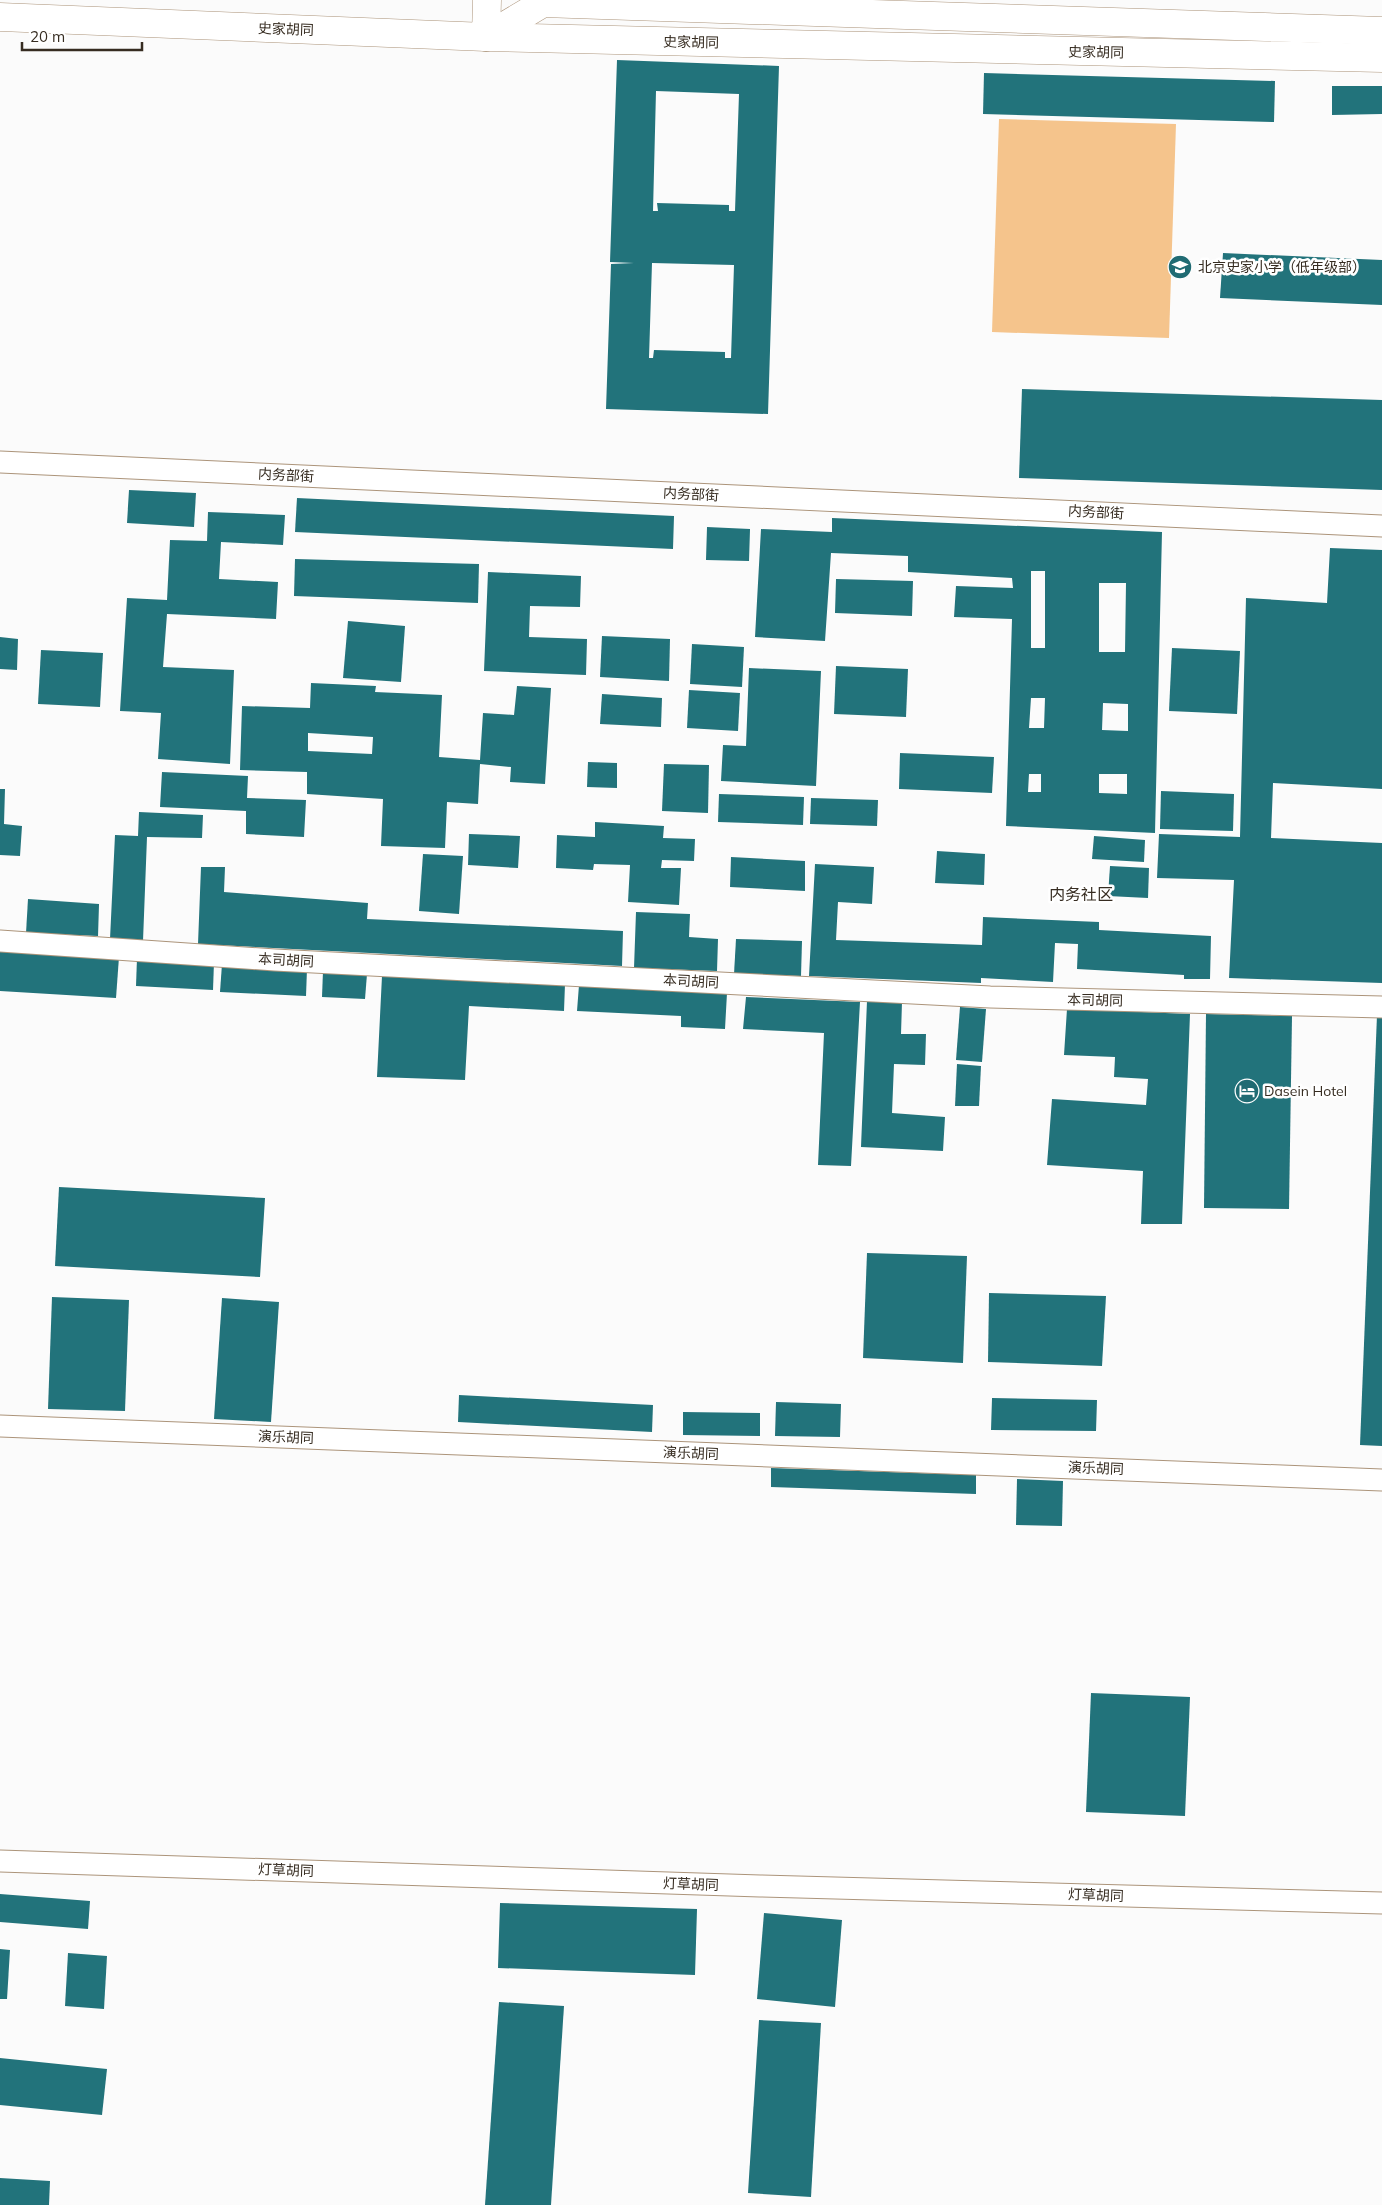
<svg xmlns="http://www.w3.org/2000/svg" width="1382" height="2205" font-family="Mulish,'Noto Sans SC',sans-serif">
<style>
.green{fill:#f5c48c}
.building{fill:#22737b;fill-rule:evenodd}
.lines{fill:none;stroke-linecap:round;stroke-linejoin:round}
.service-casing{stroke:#ac947a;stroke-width:23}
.minor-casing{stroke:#ac947a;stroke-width:29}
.tertiary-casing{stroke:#ac947a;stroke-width:29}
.service{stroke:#fff;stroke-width:21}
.minor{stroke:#fff;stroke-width:28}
.tertiary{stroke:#fff;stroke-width:28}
.labels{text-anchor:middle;stroke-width:5;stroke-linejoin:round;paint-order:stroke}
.street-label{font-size:14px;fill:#362c21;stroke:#fff}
.poi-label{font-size:14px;fill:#362c21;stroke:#fff;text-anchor:start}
.quarter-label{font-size:16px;fill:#362c21;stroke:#fff}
</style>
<rect width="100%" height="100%" fill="#fbfbfb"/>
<!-- green -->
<path class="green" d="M999,119l177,5 -7,214 -177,-6z"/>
<!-- building -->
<g class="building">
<path d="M617,60l162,6 -11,348 -162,-5 5,-145 23,-1 -24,-1zM656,91l83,3 -4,117h-6v-6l-72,-2 1,8h-5zM652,263l82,2 -3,93h-6v-6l-71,-2 -1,8h-4z"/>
<path d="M984,73l291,8 -1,41 -291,-8z"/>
<path d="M1332,86h50v28l-50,1z"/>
<path d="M1223,253l159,7v45l-162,-7z"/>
<path d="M1022,389l360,11v90l-363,-12z"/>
<path d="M129,490l67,3 -2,34 -67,-4z"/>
<path d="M297,498l377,18 -1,33 -378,-17z"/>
<path d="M208,512l77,3 -2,30 -62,-3 -2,37 59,3 -2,37 -109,-5 -4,53 71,3 -4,94 -72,-5 3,-46 -41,-2 7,-113 40,2 3,-60 37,1z"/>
<path d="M832,518l330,14 -7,301 -149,-7 6,-207 -58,-2 2,-31 57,2 -1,-10 -104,-6v-16l-77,-3 -6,88 -70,-4 6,-108 71,3zM1031,571h14v77h-14zM1099,583h27l-1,69h-26zM1031,698h14l-1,30h-15zM1103,703l25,1v27l-26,-1zM1029,774h12v18h-13zM1099,774h28v20l-28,-1z"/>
<path d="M707,527l43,2 -1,32 -43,-1z"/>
<path d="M1330,548l52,2v239l-109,-6 -2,55 111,5v140l-153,-5 5,-98 -77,-2 2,-44 81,3 6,-239 81,5z"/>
<path d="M295,559l184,5 -1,39 -184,-7z"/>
<path d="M488,572l93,4 -1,31 -50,-1 -1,31 58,2 -1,36 -102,-4z"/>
<path d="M836,579l77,2 -1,35 -77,-3z"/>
<path d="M348,621l57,5 -4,56 -58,-4z"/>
<path d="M602,636l68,3 -1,42 -69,-4z"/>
<path d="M0,637l18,2 -1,31 -17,-1z"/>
<path d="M692,644l52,3 -2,40 -52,-3z"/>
<path d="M1172,648l68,3 -3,63 -68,-3z"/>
<path d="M41,650l62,3 -3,54 -62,-3z"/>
<path d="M836,666l72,3 -2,48 -72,-3z"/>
<path d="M749,668l72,3 -5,115 -95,-5 2,-36 23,1z"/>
<path d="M311,683l65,3 -1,6 67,3 -3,62 41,3 3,-47 31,2 3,-29 34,2 -6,96 -35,-2 1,-15 -31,-3 -2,40 -31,-2 -2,46 -64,-2 2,-47 -76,-5v-22l-67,-2 2,-64 68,2zM308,733l65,4 -1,17 -64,-3z"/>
<path d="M689,690l51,3 -2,38 -51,-3z"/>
<path d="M602,694l60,4 -1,29 -61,-3z"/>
<path d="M900,753l94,4 -2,36 -93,-4z"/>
<path d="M588,762l29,1v25l-30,-1z"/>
<path d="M664,764l45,1 -1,48 -46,-2z"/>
<path d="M162,772l86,4 -1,22 59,2 -2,37 -58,-3v-23l-86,-4z"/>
<path d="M0,789h5l-1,35 18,2 -2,30 -20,-1z"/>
<path d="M1161,791l73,3 -1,37 -73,-2z"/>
<path d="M719,794l85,3 -1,28 -85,-3z"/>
<path d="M811,798l67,2 -1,26 -67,-2z"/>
<path d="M139,812l64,3 -1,23 -55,-1 -4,104 -33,-2 5,-104 23,1z"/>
<path d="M595,822l69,4 -1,12 32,1 -1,22 -32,-1 -1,8h20l-2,37 -51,-3 2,-37 -36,-1 -1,6 -37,-2 1,-33 38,2z"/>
<path d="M469,834l51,2 -2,32 -50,-3z"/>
<path d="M1094,836l51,4 -1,22 -52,-3z"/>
<path d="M937,851l48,3 -1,31 -49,-2z"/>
<path d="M423,854l40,2 -4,58 -40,-3z"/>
<path d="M731,857l74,4v30l-75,-4z"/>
<path d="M815,864l59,3 -2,37 -34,-2 -2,38 146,5 1,-28 116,5v8l112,6 -1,43h-26v-4l-107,-6 1,-25 -23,-1 -2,39 -72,-4v5l-172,-7z"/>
<path d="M1110,866l39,2 -1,30 -40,-2z"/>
<path d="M201,867h24l-1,25 144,11 -1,16 256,12 -1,35 -424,-22z"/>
<path d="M28,899l71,5 -1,32 -72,-3z"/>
<path d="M636,912l54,2 -1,23 29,2 -1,32 -83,-3z"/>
<path d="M736,939l66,2 -1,35 -67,-2z"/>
<path d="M0,950l119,7 -3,41 -116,-7z"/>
<path d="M137,958l77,4 -1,28 -77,-4z"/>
<path d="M222,964l85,5 -1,27 -86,-4z"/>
<path d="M323,971l44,3 -2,25 -43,-2z"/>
<path d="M382,976l183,8 -1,27 -95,-5 -4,74 -88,-3z"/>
<path d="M579,985l148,8 -2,36 -44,-2v-11l-104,-5z"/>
<path d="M746,997l114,5 -9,164 -33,-1 6,-132 -81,-4z"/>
<path d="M867,1001l35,1 -1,32h25l-1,31 -31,-1 -2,49 53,4 -2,34 -82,-4z"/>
<path d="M960,1007l26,2 -4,53 -26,-2z"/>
<path d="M1067,1009l123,5 -8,210h-41l2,-53 -96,-6 5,-66 94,6 2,-26 -34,-2 1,-20 -51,-2z"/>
<path d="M1206,1014l86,2 -3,193 -85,-1z"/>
<path d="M1377,1015h5v431l-22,-1z"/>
<path d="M957,1064l24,2 -2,40h-24z"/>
<path d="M59,1187l206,11 -5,79 -205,-11z"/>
<path d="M867,1253l100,3 -4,107 -100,-5z"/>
<path d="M989,1293l117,3 -4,70 -114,-4z"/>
<path d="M52,1297l77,3 -4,111 -77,-2z"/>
<path d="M222,1298l57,4 -8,120 -57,-3z"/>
<path d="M459,1395l194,10 -1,27 -194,-10z"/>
<path d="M992,1398l105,2 -1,31 -105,-1z"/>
<path d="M776,1402l65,2 -1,33 -65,-1z"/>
<path d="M683,1412l77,1v23l-77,-1z"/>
<path d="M771,1468l205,7v19l-205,-7z"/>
<path d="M1017,1479l46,2 -1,45 -46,-1z"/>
<path d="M1091,1693l99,4 -5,119 -99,-4z"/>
<path d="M0,1894l90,7 -2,28 -88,-7z"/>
<path d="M500,1903l197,6 -2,66 -197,-7z"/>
<path d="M764,1913l78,7 -7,87 -78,-8z"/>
<path d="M0,1949l10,1 -3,49h-7z"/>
<path d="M68,1953l39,3 -3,53 -39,-3z"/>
<path d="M499,2002l65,4 -13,199h-66z"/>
<path d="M759,2020l62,3 -10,174 -63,-4z"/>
<path d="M0,2058l107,11 -5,46 -102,-10z"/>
<path d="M0,2178l50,3 -1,24h-49z"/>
</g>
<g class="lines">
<!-- service casing -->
<g class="service-casing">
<g id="service">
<path d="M0,462l1382,64"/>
<path d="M0,941l275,19 715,37 392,10"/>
<path d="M0,1426l1382,54"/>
<path d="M0,1861l760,25 622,17"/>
</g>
</g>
<!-- minor casing -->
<g class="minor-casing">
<path id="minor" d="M0,17l486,20 1,-37"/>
</g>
<!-- tertiary casing -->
<g class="tertiary-casing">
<g id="tertiary">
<path d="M486,37l57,-34 839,28"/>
<path d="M486,37l896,21"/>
</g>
</g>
<!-- service -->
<use href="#service" class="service"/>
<!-- minor -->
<use href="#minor" class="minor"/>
<!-- tertiary -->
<use href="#tertiary" class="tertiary"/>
</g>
<!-- icons -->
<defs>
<g id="school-disc" transform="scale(1.25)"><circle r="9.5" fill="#206b73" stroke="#fff"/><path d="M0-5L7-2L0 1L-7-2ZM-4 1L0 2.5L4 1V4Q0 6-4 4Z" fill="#fff"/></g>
<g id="hotel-disc" transform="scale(1.25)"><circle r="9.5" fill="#206b73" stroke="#fff"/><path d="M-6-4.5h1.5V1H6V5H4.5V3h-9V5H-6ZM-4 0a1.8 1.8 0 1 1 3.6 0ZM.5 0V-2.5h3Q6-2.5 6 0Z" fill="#fff"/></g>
</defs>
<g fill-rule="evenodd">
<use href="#school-disc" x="1180" y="267"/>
<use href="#hotel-disc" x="1247" y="1091"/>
</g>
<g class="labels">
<!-- street labels -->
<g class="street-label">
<text transform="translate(286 29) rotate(2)" y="5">史家胡同</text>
<text transform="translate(691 42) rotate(1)" y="5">史家胡同</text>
<text transform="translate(1096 52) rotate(1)" y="5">史家胡同</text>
<text transform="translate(286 475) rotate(3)" y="5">内务部街</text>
<text transform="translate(691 494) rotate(3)" y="5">内务部街</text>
<text transform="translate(1096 512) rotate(3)" y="5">内务部街</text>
<text transform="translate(286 960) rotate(3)" y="5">本司胡同</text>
<text transform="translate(691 981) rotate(3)" y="5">本司胡同</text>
<text transform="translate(1095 1000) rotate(1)" y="5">本司胡同</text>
<text transform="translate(286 1437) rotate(2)" y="5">演乐胡同</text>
<text transform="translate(691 1453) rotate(2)" y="5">演乐胡同</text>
<text transform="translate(1096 1468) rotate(2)" y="5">演乐胡同</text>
<text transform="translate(286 1870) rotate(2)" y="5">灯草胡同</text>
<text transform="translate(691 1884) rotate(2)" y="5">灯草胡同</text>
<text transform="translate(1096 1895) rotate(2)" y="5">灯草胡同</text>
</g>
<!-- poi labels -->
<g class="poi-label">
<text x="1198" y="272">北京史家小学（低年级部）</text>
<text x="1264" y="1096">Dasein Hotel</text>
</g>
<!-- quarter labels -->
<g class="quarter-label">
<text x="1081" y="900">内务社区</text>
</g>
</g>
<!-- scale -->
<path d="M22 42v8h120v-8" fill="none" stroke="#362c21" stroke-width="2.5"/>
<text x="30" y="42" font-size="15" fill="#362c21" stroke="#ffffff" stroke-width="4" paint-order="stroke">20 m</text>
</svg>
